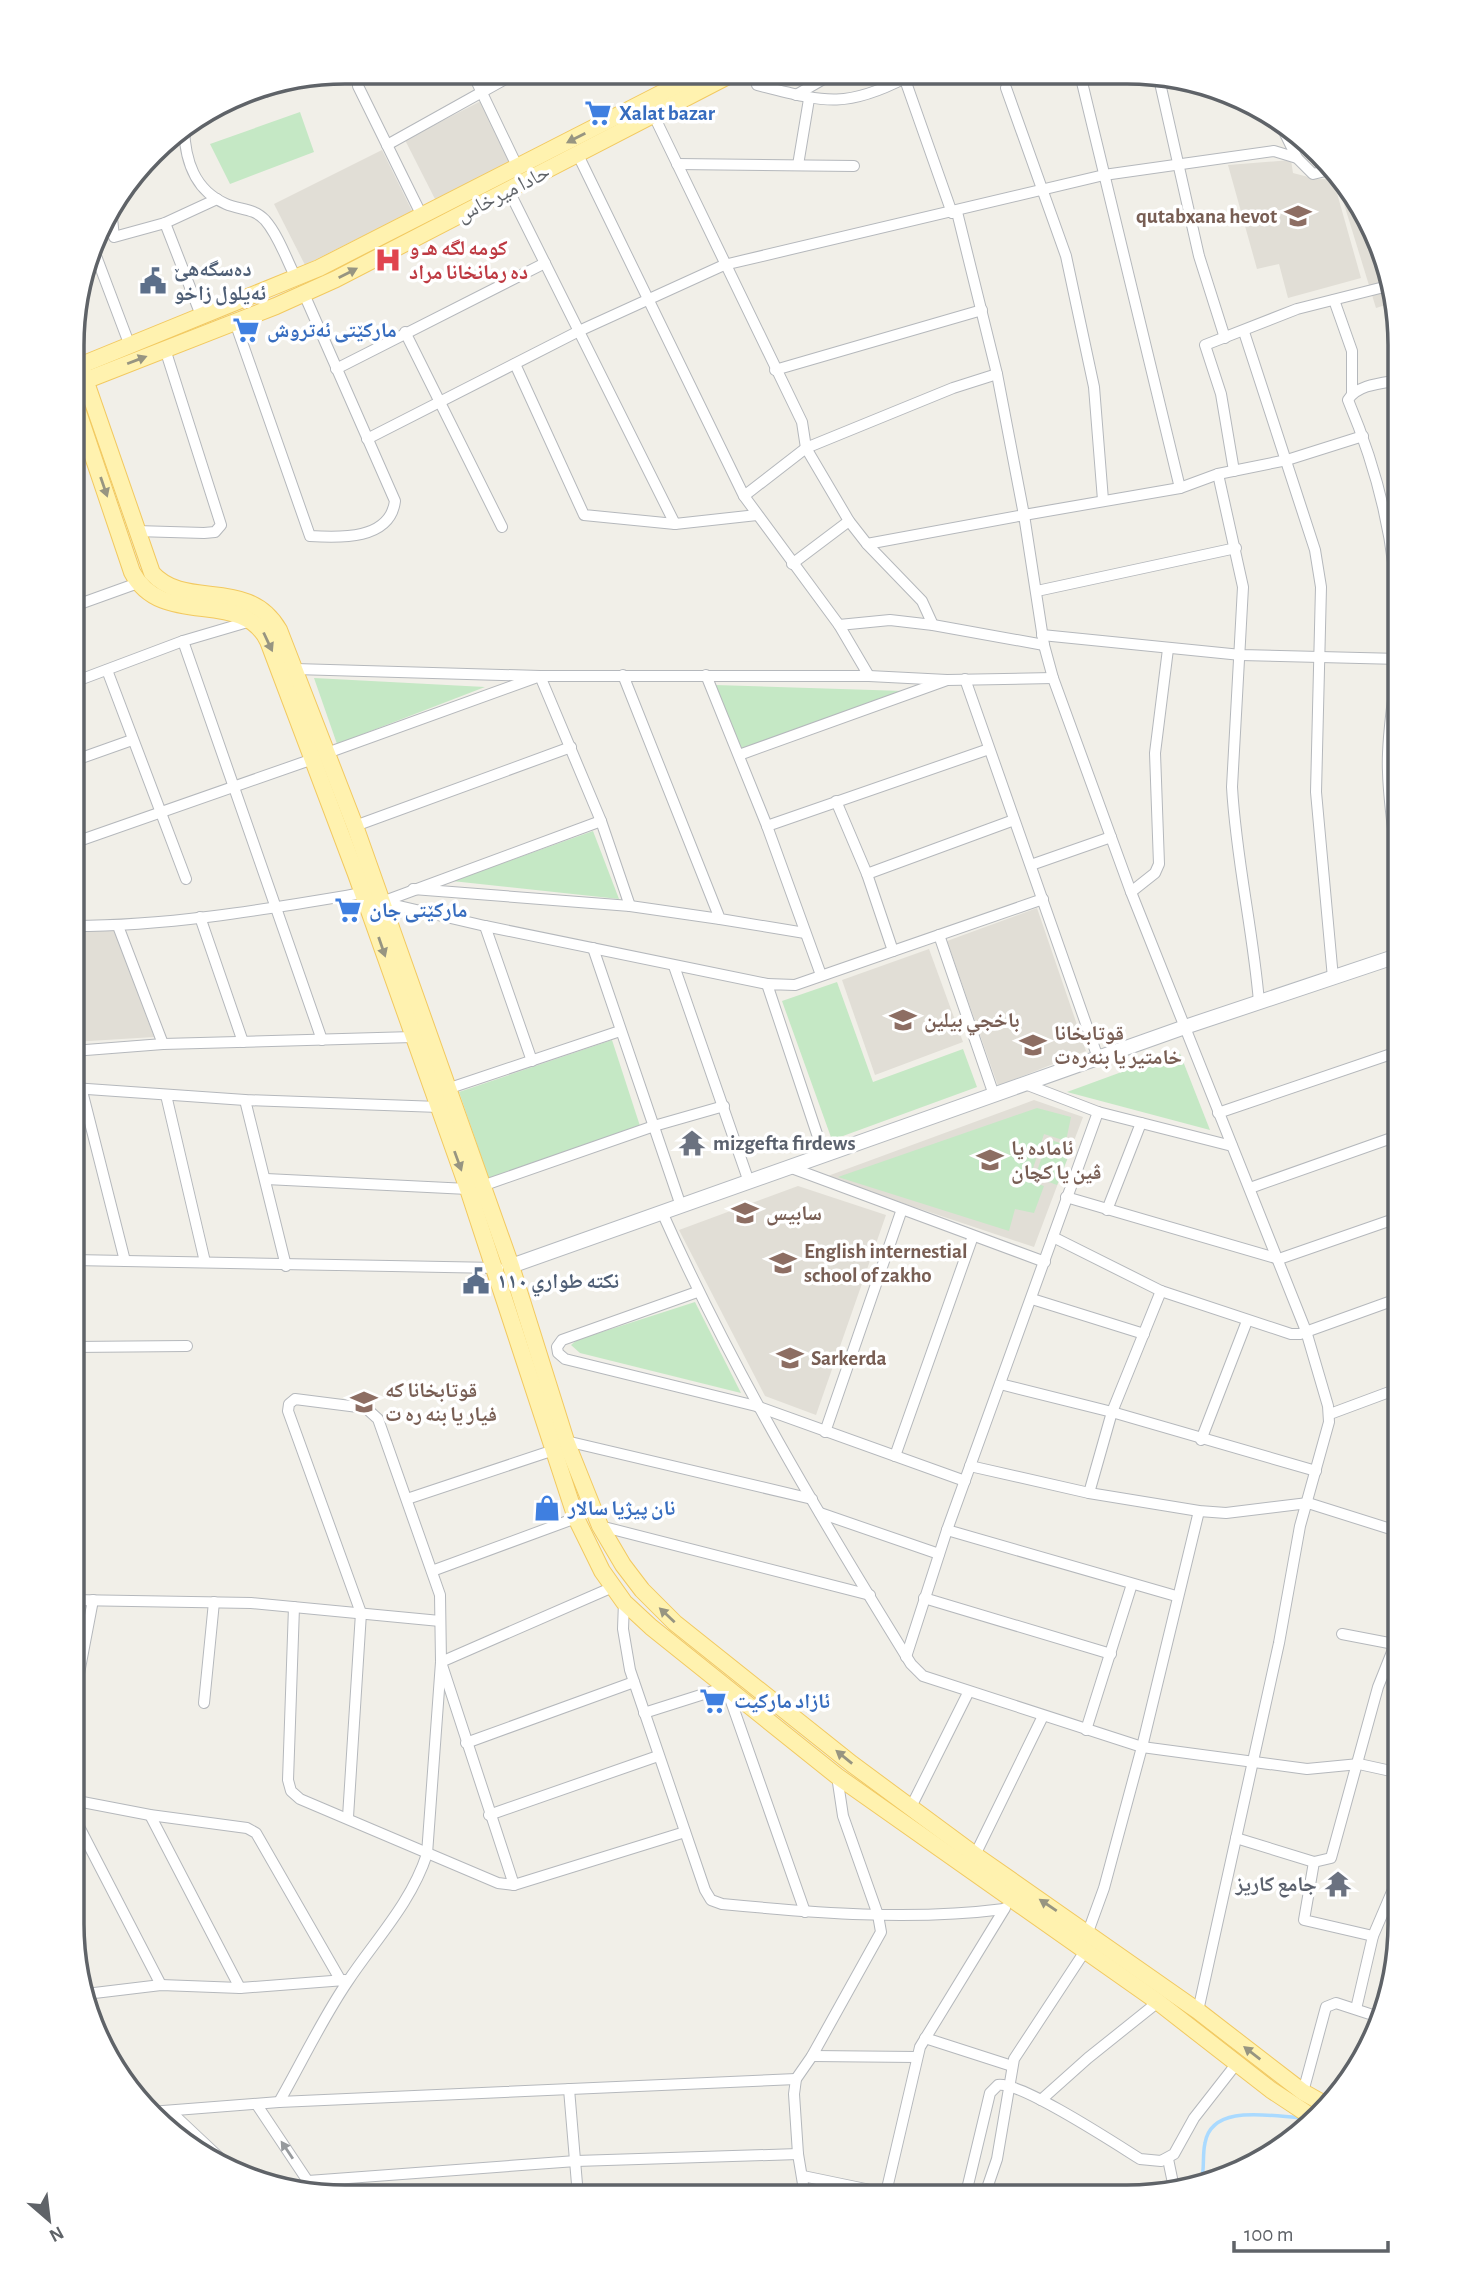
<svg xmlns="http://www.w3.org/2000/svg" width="1472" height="2269" font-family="'Alegreya Sans','Noto Naskh Arabic',sans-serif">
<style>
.education{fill:#e1ded6}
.green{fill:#c5e8c5}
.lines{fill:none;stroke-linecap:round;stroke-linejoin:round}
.stream{stroke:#aadaff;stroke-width:3.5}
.minor-casing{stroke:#b5b8bc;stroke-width:12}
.secondary-casing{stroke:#b6babf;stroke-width:16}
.primary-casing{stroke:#f2c960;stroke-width:18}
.minor{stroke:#fff;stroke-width:10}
.secondary{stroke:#fff;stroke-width:14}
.primary{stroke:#fff2af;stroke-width:16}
.oneway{fill:#979581}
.oneway2{fill:#979a9d}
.labels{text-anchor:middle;stroke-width:7;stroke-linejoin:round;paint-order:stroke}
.shop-label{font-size:21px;font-weight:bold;fill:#366cbe;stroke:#fff;text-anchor:start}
.street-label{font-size:21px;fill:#5f6368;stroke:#fff}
.education-label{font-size:21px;font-weight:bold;fill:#785e54;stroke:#fff;text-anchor:start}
.health-label{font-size:21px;font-weight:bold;fill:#be3a42;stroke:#fff;text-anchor:start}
.service-label{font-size:21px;font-weight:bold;fill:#4e5e75;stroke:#fff;text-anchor:start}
.worship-label{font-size:21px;font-weight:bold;fill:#5b616d;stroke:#fff;text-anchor:start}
.rim{fill:none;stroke:#5f6368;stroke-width:3.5}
</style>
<rect width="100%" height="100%" fill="#f1efe8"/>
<!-- education -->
<g class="education">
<path d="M481,101l31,61 -76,39 -31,-61z"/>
<path d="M382,150l30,61 -107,54 -31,-61z"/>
<path d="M1291,160l2,13 23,6h17l28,99 -73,20 -9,-34 -22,5 -29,-104z"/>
<path d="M1342,177l37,63 13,63 -16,5 -40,-130z"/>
<path d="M1037,908l49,143 -88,35 -51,-145z"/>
<path d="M115,930l39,107 -81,5v-111z"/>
<path d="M929,949l34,93 -88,33 -33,-95z"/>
<path d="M1034,1100l49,17 -49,130 -209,-70z"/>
<path d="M798,1186l88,29 -70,200 -51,-19 -86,-166z"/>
</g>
<!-- green -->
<g class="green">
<path d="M300,112l14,40 -84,32 -20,-40z"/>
<path d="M314,678l171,9 -148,57z"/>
<path d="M715,685l189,6 -164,58z"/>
<path d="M593,831l26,68 -167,-18z"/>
<path d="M837,982l36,100 90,-33 14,38 -145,53 -50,-139z"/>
<path d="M612,1040l28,86 -151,53 -30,-87z"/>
<path d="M1179,1051l31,79 -143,-38z"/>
<path d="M1037,1108l34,9 -5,24 -22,-7 -15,47 15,5 -10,27 -19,-4 -6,22 -171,-54z"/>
<path d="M1048,1139l24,8 -15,38 -22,-8z"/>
<path d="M695,1302l46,91 -161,-40 -9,-8 6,-5z"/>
</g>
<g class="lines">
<!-- stream -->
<path class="stream" d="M1201,2182c4,-12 1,-26 4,-39 7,-41 69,-26 99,-25"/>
<!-- minor casing -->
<g class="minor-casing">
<g id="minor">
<path d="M358,72v14l64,130"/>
<path d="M472,72l46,96"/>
<path d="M903,74l49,139"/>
<path d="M1080,74l100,414"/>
<path d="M1158,74l41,182 26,82"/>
<path d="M757,85c65,16 86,25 148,-7"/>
<path d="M265,88l1,4"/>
<path d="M1006,88l60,168 28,131 9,113"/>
<path d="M796,95l38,-22"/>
<path d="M654,116l148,306 4,26 43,73 18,23 55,57 11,24 -43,-5 -51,5"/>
<path d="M1278,119l19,39"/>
<path d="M184,128c1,32 10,62 42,76 14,6 28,4 39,16 14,16 22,41 31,58"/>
<path d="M387,145l131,-73"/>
<path d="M578,155l166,341 95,129 30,51"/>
<path d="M677,164l177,2"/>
<path d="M798,165l11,-66"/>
<path d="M509,191l166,333"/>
<path d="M111,209l3,28 51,-14 52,-24"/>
<path d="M957,212l40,162 27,141 156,-27 38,-14 69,-14 76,-24"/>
<path d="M165,223l37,95"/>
<path d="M93,248l37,98"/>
<path d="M1334,300l18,51v42"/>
<path d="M235,322l75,214c30,2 80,4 85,-35l-91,-207"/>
<path d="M405,332l97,195"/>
<path d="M1244,332l71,218 6,37 -5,205 17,186"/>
<path d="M515,364l69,151 91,9 82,-9"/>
<path d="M336,369l209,-106"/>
<path d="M775,370l207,-60"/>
<path d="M367,439l212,-108 145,-66 380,-90 170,-24 23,7 16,16 21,-5"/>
<path d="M1234,471l-13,-77 -16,-49 92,-36 91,-23"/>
<path d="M1218,474l25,113 -11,200c4,72 21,143 27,215"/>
<path d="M744,496l62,-48 147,-60 44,-14"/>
<path d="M136,531l68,2 11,-1 6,-7 -56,-176"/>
<path d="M867,544l157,-29 20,130 9,33 78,214 175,439 22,75 1,16 -29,104 -21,117 -81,368"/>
<path d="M792,564l57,-43"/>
<path d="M1037,591l199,-43"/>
<path d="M74,606l64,-23"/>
<path d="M933,625l111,20"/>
<path d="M1042,635l199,20 159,4"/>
<path d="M183,641l139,399"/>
<path d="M295,669l245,7h329l78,4"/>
<path d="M107,670l79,209"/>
<path d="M623,675l97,244 85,14"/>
<path d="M706,675l61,151 54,149"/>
<path d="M965,679l133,379"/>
<path d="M74,682l109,-41 68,-20"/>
<path d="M327,753l213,-77 61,145 29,85"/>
<path d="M739,755l208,-75 106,-2"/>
<path d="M73,761l59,-21"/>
<path d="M836,801l31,73 26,77"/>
<path d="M355,826l216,-79"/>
<path d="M767,826l222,-77"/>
<path d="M73,843l240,-84"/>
<path d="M1031,865l80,-28"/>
<path d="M867,874l147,-54"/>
<path d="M1400,884c-4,-37 -11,-75 -12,-112 -2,-37 7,-75 9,-112 5,-91 -14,-177 -49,-260 9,-16 36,-17 52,-20"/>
<path d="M413,889l217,17 90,13"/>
<path d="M1131,892l24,-19 4,-9 -4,-111 13,-104"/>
<path d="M382,902l103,24 282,58"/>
<path d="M382,902l219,-81"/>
<path d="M200,917l43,125"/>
<path d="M73,926c98,0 194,-17 290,-33"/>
<path d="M118,926l45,118"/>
<path d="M485,926l47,135"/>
<path d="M939,935l55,160"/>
<path d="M593,948l88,258"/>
<path d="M674,966l75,216"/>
<path d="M73,1051l90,-7 250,-7"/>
<path d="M1025,1084l73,28 134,34"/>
<path d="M81,1087l44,174"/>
<path d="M73,1088l172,12 194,7"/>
<path d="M447,1089l173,-58"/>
<path d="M166,1095l39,167"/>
<path d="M245,1100l41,166"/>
<path d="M1218,1113l182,-62"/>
<path d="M824,1155l-57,-171 28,1 248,-86"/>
<path d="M789,1167l256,95"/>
<path d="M266,1179l202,10"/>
<path d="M482,1186l172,-60 70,-20"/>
<path d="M1250,1188l150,-53"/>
<path d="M1066,1197l213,62 121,-42"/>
<path d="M1107,1210l34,-87"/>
<path d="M662,1212c70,158 158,305 249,452l12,12 219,71 165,22 52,-5 41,9"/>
<path d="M1053,1237l108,54 130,43h9l100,-36"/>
<path d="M73,1260l425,8"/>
<path d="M697,1292l-135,48 -5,7 1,6 7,6 191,47 209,75"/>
<path d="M1032,1299l112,35"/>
<path d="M73,1347l114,-1"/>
<path d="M1000,1384l112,28 204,59"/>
<path d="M1330,1414l70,-26"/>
<path d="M825,1432l76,-220"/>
<path d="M1201,1440l46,-119"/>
<path d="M566,1441l246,58"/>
<path d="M895,1456l78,-220"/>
<path d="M970,1466l119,27 110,18 27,2 82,-10 92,29"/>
<path d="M1089,1493l23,-81 49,-121"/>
<path d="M407,1499l147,-49"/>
<path d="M820,1513l119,41"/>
<path d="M600,1526l270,69"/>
<path d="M947,1530l229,66"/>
<path d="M1399,1531l-4,-48 5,-10"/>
<path d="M432,1571l144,-53"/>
<path d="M924,1598l187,56"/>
<path d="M72,1600l179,3 189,18"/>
<path d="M624,1602l-1,27 7,41 75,220 6,10 11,4c94,9 188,17 282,5"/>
<path d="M294,1607l-6,173 3,11 9,8 198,84 16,2 171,-53"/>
<path d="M1342,1634l52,10"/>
<path d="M906,1657l41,-127 151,-418"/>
<path d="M204,1703l10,-101"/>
<path d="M72,1710l21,-110"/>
<path d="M644,1713l82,-26 79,225"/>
<path d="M1086,1730l46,-146"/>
<path d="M466,1743l168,-61"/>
<path d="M72,1800l78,15 97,13 9,5 85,148"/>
<path d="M911,1807l57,-114"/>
<path d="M72,1813l89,172"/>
<path d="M150,1815l90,173"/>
<path d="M489,1815l169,-59"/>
<path d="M1236,1838l78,24 17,-4 47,-171 22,-55"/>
<path d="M975,1855l68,-139"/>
<path d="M1314,1862l-10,58 69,16"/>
<path d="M514,1885l-73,-223 172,-75"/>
<path d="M1088,1932l16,-44 38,-141 57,-236"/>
<path d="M86,1994l75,-9 79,3 105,-8"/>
<path d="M1356,2009l17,-73 27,-63"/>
<path d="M925,2038l87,28"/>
<path d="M812,2056l104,1"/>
<path d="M569,2089l9,107"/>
<path d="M1303,2092l23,-85 10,-4 46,15"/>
<path d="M1041,2100l47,-42 70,-56"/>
<path d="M279,2102c23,-40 43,-83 69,-121 28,-42 63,-78 79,-127l14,-192 -1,-67 -62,-176 -12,-11 -71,-9 -6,5 -1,7 73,202 -13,204"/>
<path d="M257,2105l60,90"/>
<path d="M170,2111l67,63"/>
<path d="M150,2112l129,-10 517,-23"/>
<path d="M1168,2159l6,29"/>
<path d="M803,2176l101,21"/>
<path d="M308,2181l268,-20 222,-7"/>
<path d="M986,2192l14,5"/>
<path d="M805,2196l-7,-42 -4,-60 2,-15 16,-23 69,-124 -3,-17 -35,-99 -6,-40"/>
<path d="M885,2197l35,-150 85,-139"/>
<path d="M961,2197l7,-12 22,-92 8,-8c22,-4 118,59 142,74l21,2 13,-7 20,-36 43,-55"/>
<path d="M984,2197l13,-38 17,-100 71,-108"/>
</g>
</g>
<!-- secondary casing -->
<g class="secondary-casing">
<path id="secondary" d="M511,1266l674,-239 215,-72"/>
</g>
<!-- primary casing -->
<g class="primary-casing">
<g id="primary">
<path d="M80,365l72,208c34,38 96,3 127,57l76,196 156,440 55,175 34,85 23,39 19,25 33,33 177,141 123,91 223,156 105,81 25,14"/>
<path d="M74,368l245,-100 382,-195"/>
<path d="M74,385l202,-79 60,-27 398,-206"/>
<path d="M74,400l58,172c30,58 110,15 136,69l88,233 112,315 108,329 26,53 22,31 27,25 186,149 321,226 113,88 44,29"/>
</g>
</g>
<!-- minor -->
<use href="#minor" class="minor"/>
<!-- secondary -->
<use href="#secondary" class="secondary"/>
<!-- primary -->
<use href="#primary" class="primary"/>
</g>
<!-- one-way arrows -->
<defs><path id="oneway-solid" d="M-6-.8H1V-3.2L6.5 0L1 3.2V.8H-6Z" transform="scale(1.75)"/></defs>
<g class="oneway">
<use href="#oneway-solid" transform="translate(576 138) rotate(153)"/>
<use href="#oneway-solid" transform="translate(348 273) rotate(-27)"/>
<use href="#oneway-solid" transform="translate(137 360) rotate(-21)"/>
<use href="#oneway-solid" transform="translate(104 487) rotate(71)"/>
<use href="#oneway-solid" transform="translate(268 642) rotate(65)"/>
<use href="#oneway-solid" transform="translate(382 947) rotate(71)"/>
<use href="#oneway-solid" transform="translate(458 1161) rotate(70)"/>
<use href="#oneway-solid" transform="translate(667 1615) rotate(-137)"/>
<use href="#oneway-solid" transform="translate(844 1757) rotate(-141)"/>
<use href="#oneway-solid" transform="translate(1048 1905) rotate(-146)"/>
<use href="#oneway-solid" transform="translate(1252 2053) rotate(-142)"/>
</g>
<use class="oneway2" href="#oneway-solid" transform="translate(287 2150) rotate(-124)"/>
<!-- icons -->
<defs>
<g id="supermarket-bare" transform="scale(2.1)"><path d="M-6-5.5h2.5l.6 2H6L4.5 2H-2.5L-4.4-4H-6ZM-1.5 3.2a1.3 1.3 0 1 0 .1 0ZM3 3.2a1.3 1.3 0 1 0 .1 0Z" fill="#3f7fe0" stroke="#fff" stroke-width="2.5" paint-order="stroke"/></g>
<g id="school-bare" transform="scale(2.1)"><path d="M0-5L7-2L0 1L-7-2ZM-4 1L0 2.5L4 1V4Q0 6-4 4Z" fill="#8d6e63" stroke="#fff" stroke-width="2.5" paint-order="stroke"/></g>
<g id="hospital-bare" transform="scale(2.1)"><path d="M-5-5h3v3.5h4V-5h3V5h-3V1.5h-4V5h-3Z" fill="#e0444e" stroke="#fff" stroke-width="2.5" paint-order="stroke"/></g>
<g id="civic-bare" transform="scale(2.1)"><path d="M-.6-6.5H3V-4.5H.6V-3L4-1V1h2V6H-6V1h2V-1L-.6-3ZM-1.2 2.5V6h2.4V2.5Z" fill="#5c6f8a" stroke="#fff" stroke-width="2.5" paint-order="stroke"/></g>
<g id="temple-bare" transform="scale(2.1)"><path d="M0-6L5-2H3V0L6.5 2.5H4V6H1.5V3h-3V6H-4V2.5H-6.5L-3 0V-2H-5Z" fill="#6b7280" stroke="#fff" stroke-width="2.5" paint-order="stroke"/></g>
<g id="shop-bare" transform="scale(2.1)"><path d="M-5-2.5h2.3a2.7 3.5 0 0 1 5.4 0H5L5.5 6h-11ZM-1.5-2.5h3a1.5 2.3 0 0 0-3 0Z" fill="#3f7fe0" stroke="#fff" stroke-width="2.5" paint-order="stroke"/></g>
</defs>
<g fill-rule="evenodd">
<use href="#supermarket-bare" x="598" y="113"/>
<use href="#school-bare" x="1298" y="216"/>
<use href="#hospital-bare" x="388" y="260"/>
<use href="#civic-bare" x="153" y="281"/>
<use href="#supermarket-bare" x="246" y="330"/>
<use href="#supermarket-bare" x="348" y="910"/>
<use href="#school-bare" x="903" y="1020"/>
<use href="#school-bare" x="1033" y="1045"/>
<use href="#temple-bare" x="692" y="1143"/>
<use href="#school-bare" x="990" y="1160"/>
<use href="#school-bare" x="745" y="1213"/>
<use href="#school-bare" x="783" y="1263"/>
<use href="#civic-bare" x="476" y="1281"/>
<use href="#school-bare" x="790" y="1358"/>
<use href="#school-bare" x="364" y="1402"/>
<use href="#shop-bare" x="547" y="1508"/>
<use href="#supermarket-bare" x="713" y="1701"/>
<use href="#temple-bare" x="1338" y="1884"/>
</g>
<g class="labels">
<!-- shop labels -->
<g class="shop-label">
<text x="619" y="120">Xalat bazar</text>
<text x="267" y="337">مارکێتی ئەتروش</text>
<text x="369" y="917">مارکێتی جان</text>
<text x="568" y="1515">نان پيژيا سالار</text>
<text x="734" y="1708">ئازاد ماركيت</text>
</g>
<!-- street labels -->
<g class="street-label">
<text transform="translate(503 193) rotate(-27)" y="7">حادا ميرخاس</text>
</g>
<!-- education labels -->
<g class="education-label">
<text x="1277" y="223" text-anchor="end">qutabxana hevot</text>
<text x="924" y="1027">باخجي بيلين</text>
<text x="1054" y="1040">قوتابخانا<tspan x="1054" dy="24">خامتیر یا بنەرەت</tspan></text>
<text x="1011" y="1155">ئاماده یا<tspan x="1011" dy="24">ڤین یا کچان</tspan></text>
<text x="766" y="1220">سابيس</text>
<text x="804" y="1258">English internestial<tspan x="804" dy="24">school of zakho</tspan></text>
<text x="811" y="1365">Sarkerda</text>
<text x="385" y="1397">قوتابخانا كه<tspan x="385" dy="24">فيار يا بنه ره ت</tspan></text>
</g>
<!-- health labels -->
<g class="health-label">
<text x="409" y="255">كومه لگه هـ و<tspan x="409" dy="24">ده رمانخانا مراد</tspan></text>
</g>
<!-- service labels -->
<g class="service-label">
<text x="174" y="276">ده‌سگه‌هێ<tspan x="174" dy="24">ئه‌يلول زاخو</tspan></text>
<text x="497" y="1288">نكته طواري ١١٠</text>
</g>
<!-- worship labels -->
<g class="worship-label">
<text x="713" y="1150">mizgefta firdews</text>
<text x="1317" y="1891" text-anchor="end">جامع كاريز</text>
</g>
</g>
<!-- crop -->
<path d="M0 0H1472V2269H0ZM345 84H1127A261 261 0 0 1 1388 345V1924A261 261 0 0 1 1127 2185H345A261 261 0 0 1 84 1924V345A261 261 0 0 1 345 84Z" fill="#fff" fill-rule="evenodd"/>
<path class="rim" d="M345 84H1127A261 261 0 0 1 1388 345V1924A261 261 0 0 1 1127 2185H345A261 261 0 0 1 84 1924V345A261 261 0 0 1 345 84Z"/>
<!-- north arrow -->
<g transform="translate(49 2220) rotate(152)" stroke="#ffffff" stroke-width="5" paint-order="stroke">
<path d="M0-5L12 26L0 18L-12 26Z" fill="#5f6368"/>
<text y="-10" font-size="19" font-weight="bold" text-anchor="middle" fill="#5f6368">N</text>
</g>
<!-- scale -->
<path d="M1234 2241v10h154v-10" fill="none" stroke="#5f6368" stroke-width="3.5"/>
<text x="1244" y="2241" font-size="21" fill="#5f6368" stroke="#ffffff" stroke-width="5" paint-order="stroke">100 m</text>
</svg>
